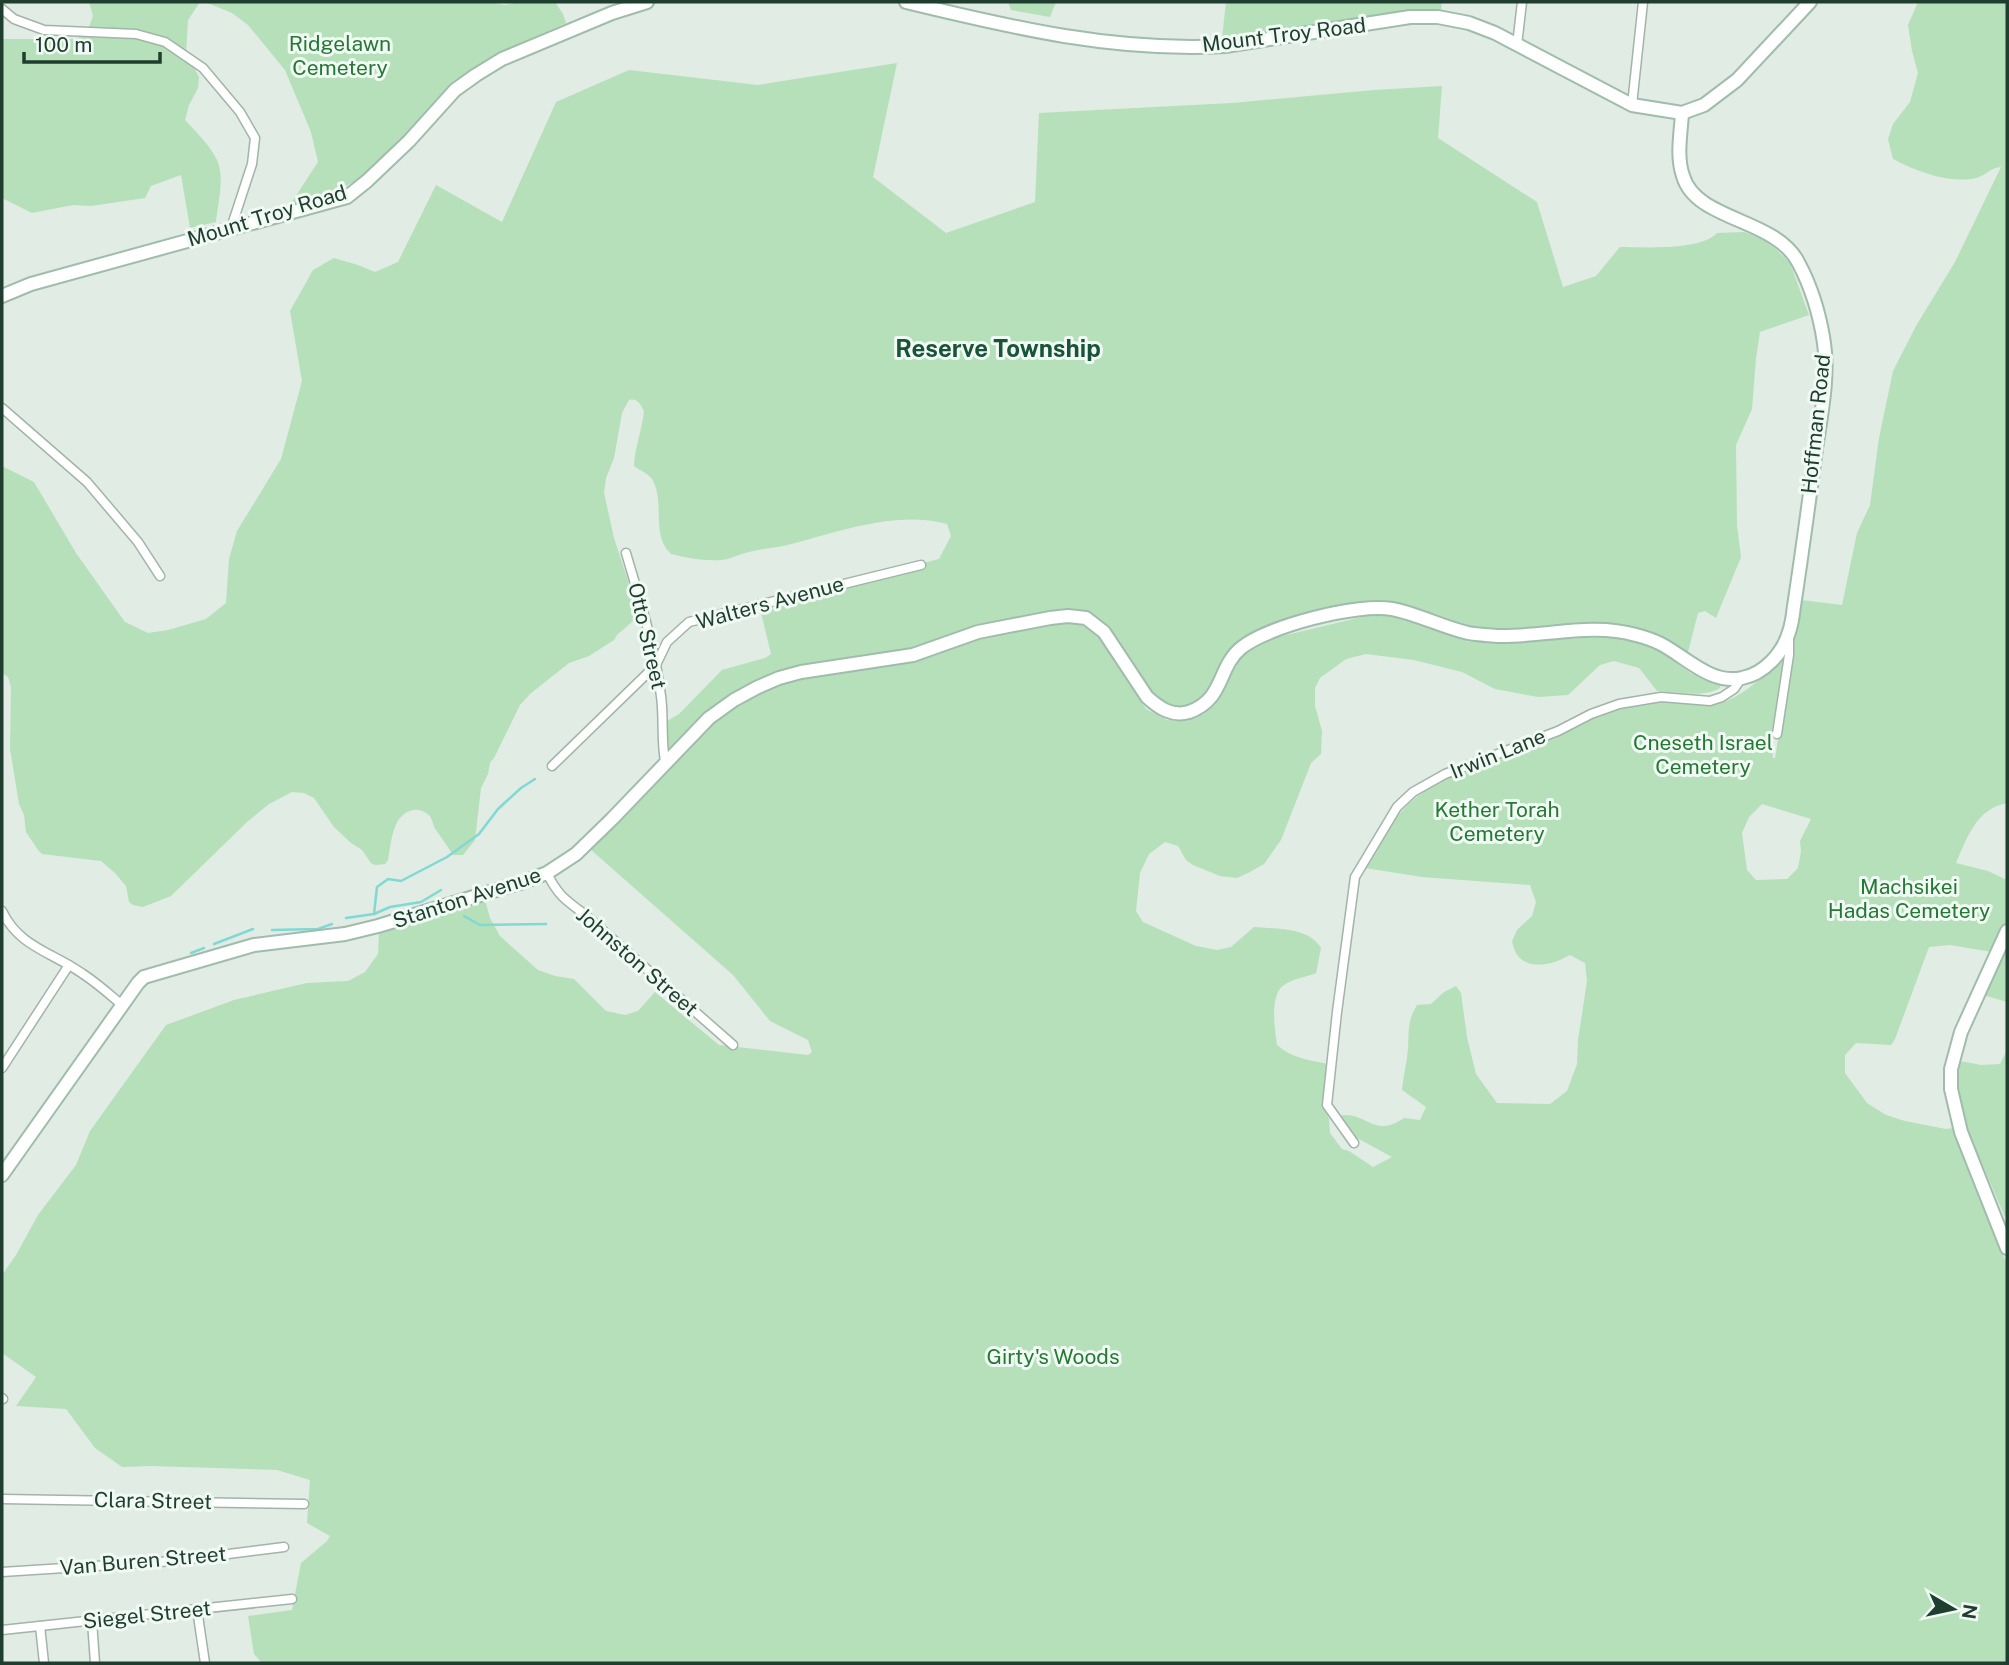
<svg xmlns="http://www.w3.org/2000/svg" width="2009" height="1665" font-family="'Public Sans',sans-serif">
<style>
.green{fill:#b6e0b9;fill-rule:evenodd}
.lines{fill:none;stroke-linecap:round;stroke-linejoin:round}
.stream{stroke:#82d8d3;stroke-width:2.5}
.street-casing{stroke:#a2b4aa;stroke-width:11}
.secondary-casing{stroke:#a0bcad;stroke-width:16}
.street{stroke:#fff;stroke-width:8}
.secondary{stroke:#fff;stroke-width:12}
.labels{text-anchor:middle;stroke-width:6;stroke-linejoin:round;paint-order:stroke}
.street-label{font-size:21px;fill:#1f3e2f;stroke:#f0f9f3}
.park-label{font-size:21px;fill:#257934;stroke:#f0f9f3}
.quarter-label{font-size:24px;font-weight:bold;fill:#195339;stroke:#f0f9f3}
</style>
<rect width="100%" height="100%" fill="#e0ece4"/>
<!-- green -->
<g class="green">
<path d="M89,2h111l-12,18 -2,33 13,24 -1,11 -9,17 -4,15c10,11 25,25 32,40 8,18 1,42 -1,62l-26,6 -9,-53 -30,11 -6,12 -54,8 -18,-1 -41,8 -30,-15v-159h72l12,-4 7,-19z"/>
<path d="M205,2h282l18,3 15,-3h35l8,12 3,9 -48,21 -31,18 -30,20 -95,95c-24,15 -47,23 -74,31l30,-46 -7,-30 -26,-62 -37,-45 -16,-12z"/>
<path d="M1008,2h48l-6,15 -39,-7z"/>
<path d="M1226,2h216l-1,8h-13l-206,28z"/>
<path d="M1918,2h89v801c-31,6 -40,35 -51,60l32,8 19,9v39l-15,33 -42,-7 -21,2 -34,92 -4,6 -35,-2 -11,12v18l22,30 19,12 19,6 41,8 8,-1 53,137v398h-1745l-8,-9 -6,-38 44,-6 9,-47 26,-22 3,-5 -23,-13 3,-43 -33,-10 -126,-4 -29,1 -27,-19 -29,-39 -50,-3 20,-29 -34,-24v-78l14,-20 22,-40 38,-50 14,-34 76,-106 68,-25 73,-17 41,-2 17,-9 13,-18 1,-22 106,-32 5,18 10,18 38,34 17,6 19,3 32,32 19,4 13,-4 17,-19 64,53 89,10 4,-3 -4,-12 -38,-19 -37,-46 -143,-126 128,-130 50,-30 37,-12 111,-15 67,-26 83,-13 17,2 12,7 51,77 21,11 20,1 17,-7 11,-9 25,-46 13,-12 13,-7 108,-26 33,4 62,24 146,-5 28,5 24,14 22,16 17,9 15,2 -1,5c-16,10 -44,4 -63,3l-18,-23 -25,-7 -14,4 -32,30 -30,2 -43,-8 -33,-17 -48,-12 -48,-6 -20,5 -26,19 -5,10v18l7,25 -1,23 -10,9 -30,77 -17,24 -14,8 -13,6 -17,-2 -27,-11 -7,-5 -8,-14 -13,-4 -16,12 -9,19 -4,38 7,11 53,24 21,4 14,-3 23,-20c22,2 55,0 67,21l-5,25c-10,4 -24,6 -32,12 -15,10 -9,45 -7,60 15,13 32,15 51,19l-4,43 5,12 1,14 12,16 7,2 24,16 19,-10 -35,-19 -19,-22c28,-7 34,24 66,2l16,2 6,-13 -24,-17c1,-14 5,-27 6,-41 1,-18 -1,-27 9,-44l14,-1 13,-12 12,-6 5,7 6,44 9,37 21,29 53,1 17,-13 10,-27 1,-24 9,-59 -2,-18 -15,-8c-15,9 -43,17 -54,-2 -2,-4 -3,-8 -4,-12l5,-11 15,-14 4,-14 -6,-17 -108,-8 -57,-9c15,-26 29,-54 53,-72 29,-21 64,-32 96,-45 41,-17 82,-36 124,-47 28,-7 48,2 74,0 27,-1 55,-32 74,-49l-14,90 1,13h2l26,-158 41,5 15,-72 13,-28 9,-67 14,-67 23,-45 39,-64 46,-95c-10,0 -16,9 -25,11 -27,6 -60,-7 -83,-19l-5,-20 5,-15 17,-22 8,-29 -6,-22 -4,-26zM1762,804l49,15 -11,22 1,10 -3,17 -11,11 -31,1 -9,-10 -5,-37 7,-16z"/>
<path d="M897,63l-24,114 73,56 89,-31 4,-89 193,-10 142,-13 68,-4 -4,52 99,64 26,85 33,-11 24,-29c25,0 80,4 97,-14l27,-1 25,10 21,21 19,52 -49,17 -4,26 -4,51 -16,36 1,81 4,31 -25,61 -11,-7 -7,2 -12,47 -52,-26 -134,2 -89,-22h-76l-87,29 -46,64 -37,4 -69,-87 -46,-6 -137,37 -112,17 -67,28 -69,61 -3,-37 17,-10 43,-44 43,-12 6,-4 -12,-50 180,-45 12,-23 -4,-12c-50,-14 -110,8 -159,21 -14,3 -29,4 -43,8 -8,2 -16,7 -25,7 -17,1 -32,-2 -49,-6 -21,-20 -5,-51 -19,-75 -3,-5 -13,-9 -18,-13 1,-19 8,-36 10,-55 -4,-7 -6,-13 -15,-11l-7,13 -8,45 -8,20 -2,15 10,45 22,67 -3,16 -16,14 -3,5 -25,16 -20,7 -39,31 -10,11 -26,53 -4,5 -2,11 -7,14 -6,52 -12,15h-10c-6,-10 -13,-19 -19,-28 -1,-3 -2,-8 -4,-11 -13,-13 -30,-4 -35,11 -4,10 -5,22 -7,33l-3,4 -10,1 -4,-2 -9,-13 -11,-7 -17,-16 -20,-29 -10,-5 -12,-1 -23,12 -22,18 -76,74 -28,11 -10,-2 -4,-3 -3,-16 -11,-13 -14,-12 -59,-7 -4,-4 -12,-18 -2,-17 -5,-11 -9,-55 1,-62 -3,-10 -6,-4v-207l32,16 42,71 49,69 23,11 20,-3 38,-11 20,-16 3,-44 8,-28 44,-72 21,-78 -12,-70 23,-41 21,-12 24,7 17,7 23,-10 38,-77 66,37 54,-120 73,-32 129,15z"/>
<path d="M2007,943v59l-24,-7z"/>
<path d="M2007,1050v166l-2,1 -40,-93c-7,-21 -8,-41 -5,-63l21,4 19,-1z"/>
</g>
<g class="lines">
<!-- stream -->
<g class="stream">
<path d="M374,914l3,-27 11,-8 13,2 46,-24 32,-23 19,-25 23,-21 14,-9"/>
<path d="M464,916l16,9 66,-1"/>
<path d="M346,918l28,-4 16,-7 31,-5 20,-12"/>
<path d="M272,930l46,-1 14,-5"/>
<path d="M214,944l39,-15"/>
<path d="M191,953l13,-5"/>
</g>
<!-- street casing -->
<g class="street-casing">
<g id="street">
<path d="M2,9l12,10 30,11 92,4 29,8 38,26 37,44 15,26 -3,26 -21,64"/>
<path d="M1517,45l5,-43"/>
<path d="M1632,105l11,-103"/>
<path d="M2,408l85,74 51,60 22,34"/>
<path d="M626,553c14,48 29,94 35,143 3,22 0,44 4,65"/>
<path d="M1777,734l12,-79v-19"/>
<path d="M552,766l104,-101 11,-23 22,-20 232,-57"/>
<path d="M547,873c10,21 18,27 36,40l150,132"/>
<path d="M2,911c17,36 50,41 81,63 14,9 26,20 39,31"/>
<path d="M2,1068l67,-103"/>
<path d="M1354,1143l-27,-38 10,-93 18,-135 42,-70 16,-15 32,-18 113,-43 33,-17 28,-10 42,-7 49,4 12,-4 12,-8 7,-10"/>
<path d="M2,1398l1,1"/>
<path d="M2,1499l302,5"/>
<path d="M2,1572l172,-11 110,-14"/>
<path d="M197,1609l8,54"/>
<path d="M92,1621l3,42"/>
<path d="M40,1626l4,37"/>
<path d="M2,1630l290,-31"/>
</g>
</g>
<!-- secondary casing -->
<g class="secondary-casing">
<g id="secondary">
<path d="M906,2c107,26 209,50 319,44l185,-29h28l31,6 26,10 137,72 50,8 22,-8 33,-25 73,-78"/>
<path d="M2,296l29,-12 316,-87 20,-16 42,-40 46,-51 21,-15 26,-16 110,-46 35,-11"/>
<path d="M2007,931l-46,101 -10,37v20l10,43 46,116"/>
<path d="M2,1175l136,-192 6,-6 110,-32 91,-11 33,-8 145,-44 24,-9 29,-19 36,-35 97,-101 25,-18 24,-13 21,-9 22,-6 112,-17 65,-23 72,-14 18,-2 18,2 18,14 43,65c12,11 25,20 42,15 36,-13 28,-44 52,-64 27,-22 116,-45 151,-39 26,5 50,18 76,24 9,2 21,2 31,3 45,1 93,-14 137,-1 8,2 17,5 25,9 25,13 50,41 81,34 22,-4 41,-25 47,-46 3,-8 4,-17 5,-26 8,-52 15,-105 22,-157 5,-34 13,-72 8,-106 -4,-27 -13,-57 -26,-81 -23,-44 -102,-41 -115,-86 -7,-20 -2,-43 -1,-63"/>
</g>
</g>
<!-- street -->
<use href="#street" class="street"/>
<!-- secondary -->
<use href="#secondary" class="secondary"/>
</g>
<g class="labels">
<!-- street labels -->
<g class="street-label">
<text transform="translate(1284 35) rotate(-7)" y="7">Mount Troy Road</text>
<text transform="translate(267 216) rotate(-17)" y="7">Mount Troy Road</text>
<text transform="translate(1816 424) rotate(-84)" y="7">Hoffman Road</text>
<text transform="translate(770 603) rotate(-15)" y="7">Walters Avenue</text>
<text transform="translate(647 636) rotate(77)" y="7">Otto Street</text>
<text transform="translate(1498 754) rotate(-22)" y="7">Irwin Lane</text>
<text transform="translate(467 898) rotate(-18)" y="7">Stanton Avenue</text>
<text transform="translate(637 962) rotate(41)" y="7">Johnston Street</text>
<text transform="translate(153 1501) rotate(1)" y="7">Clara Street</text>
<text transform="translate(143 1561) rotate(-5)" y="7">Van Buren Street</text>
<text transform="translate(147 1615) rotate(-6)" y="7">Siegel Street</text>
</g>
<!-- park labels -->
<g class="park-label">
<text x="340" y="51">Ridgelawn<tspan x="340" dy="24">Cemetery</tspan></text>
<text x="1703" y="750">Cneseth Israel<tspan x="1703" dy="24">Cemetery</tspan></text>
<text x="1497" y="817">Kether Torah<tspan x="1497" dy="24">Cemetery</tspan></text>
<text x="1909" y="894">Machsikei<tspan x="1909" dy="24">Hadas Cemetery</tspan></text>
<text x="1053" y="1364">Girty's Woods</text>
</g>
<!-- quarter labels -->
<g class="quarter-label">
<text x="998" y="357">Reserve Township</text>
</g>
</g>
<!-- border -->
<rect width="2009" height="1665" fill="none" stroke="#1f3e2f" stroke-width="7"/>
<!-- north arrow -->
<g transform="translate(1953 1609) rotate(99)" stroke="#f0f9f3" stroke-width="5" paint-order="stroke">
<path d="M0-5L12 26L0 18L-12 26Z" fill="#1f3e2f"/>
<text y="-10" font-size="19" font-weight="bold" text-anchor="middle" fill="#1f3e2f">N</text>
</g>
<!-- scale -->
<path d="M24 52v10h136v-10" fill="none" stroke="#1f3e2f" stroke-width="3.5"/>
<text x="35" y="52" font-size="21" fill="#1f3e2f" stroke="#f0f9f3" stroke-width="5" paint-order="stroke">100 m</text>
</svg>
